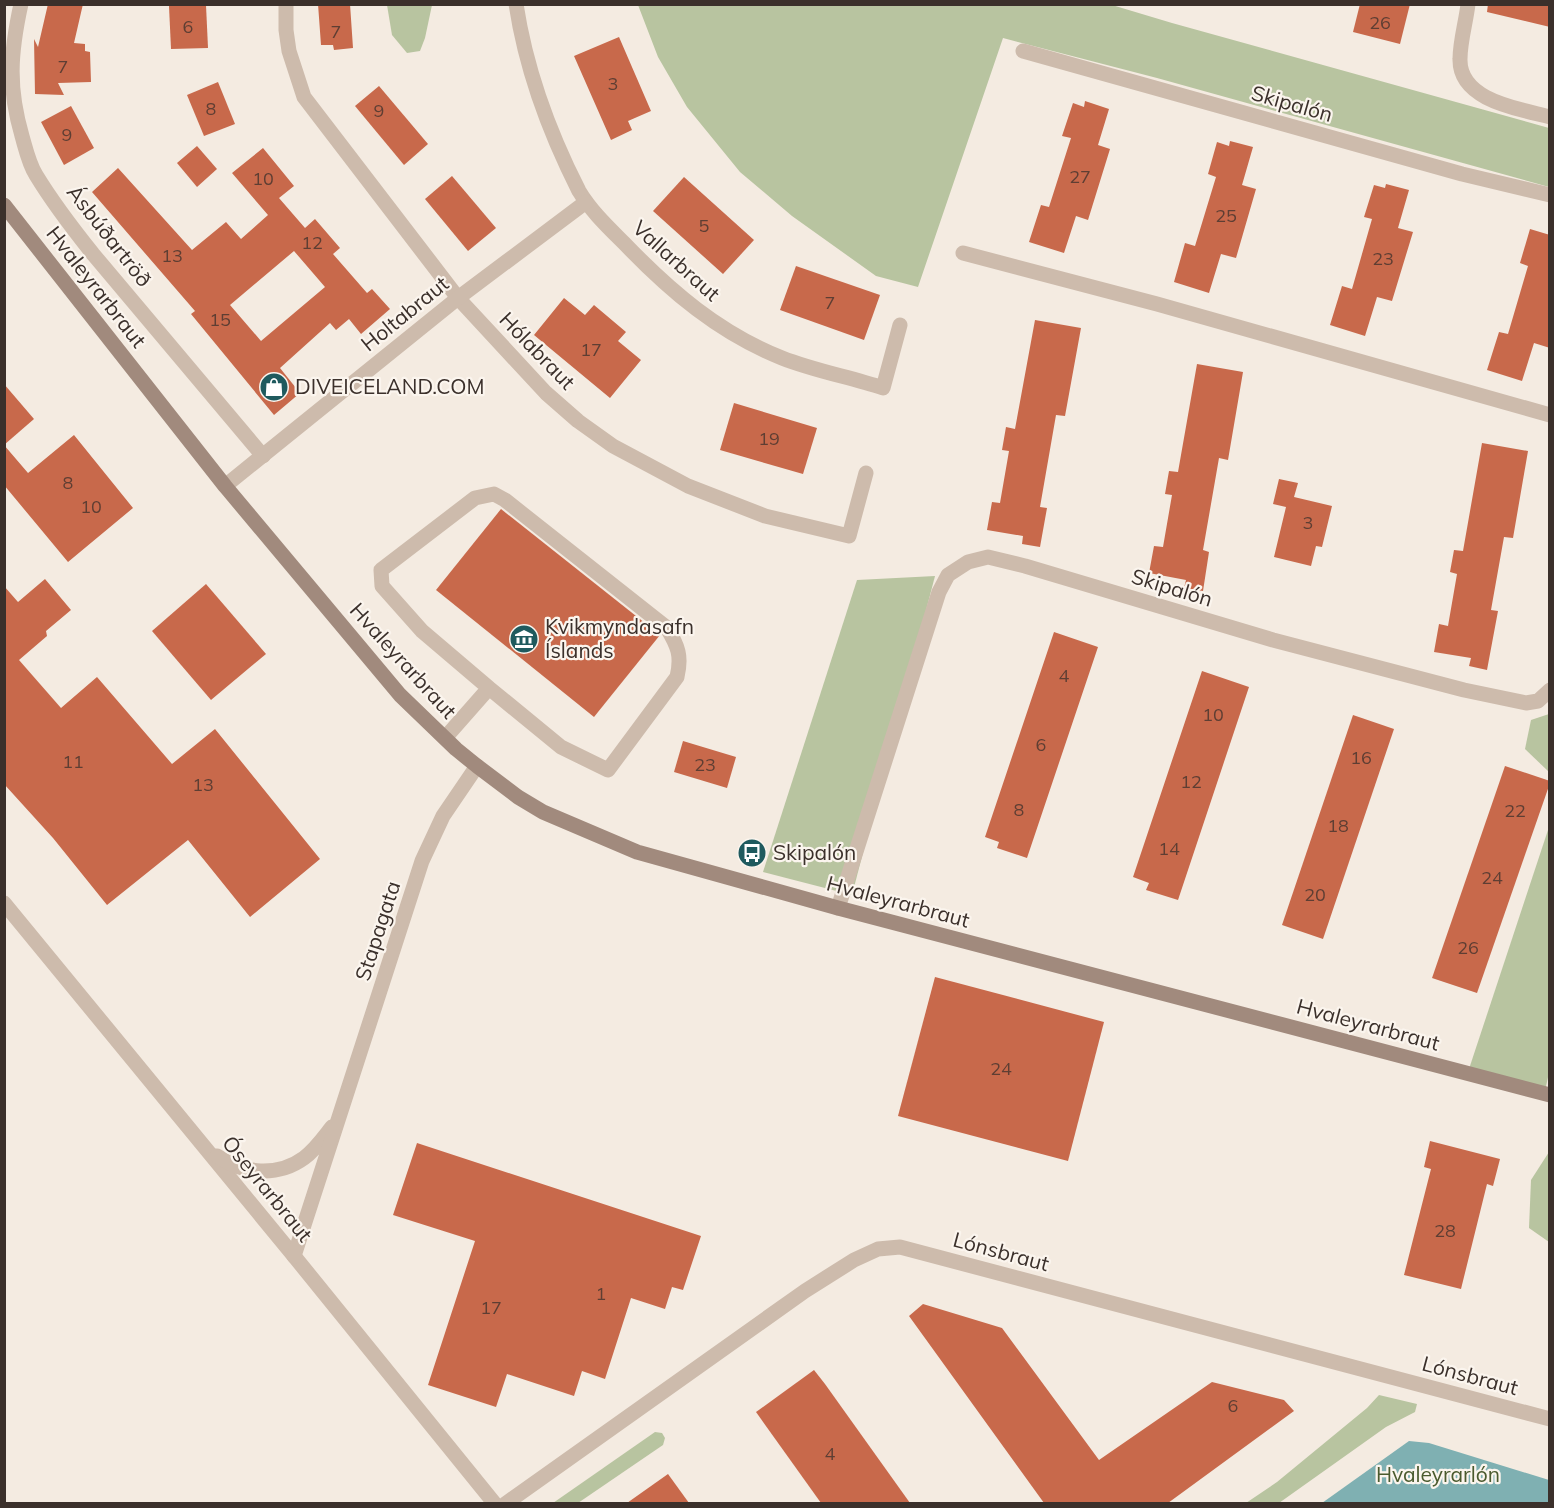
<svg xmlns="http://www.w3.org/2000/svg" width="1554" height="1508" font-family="Mulish,sans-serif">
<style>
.green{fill:#b8c4a0}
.water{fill:#7fb0b2}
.building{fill:#c8694b;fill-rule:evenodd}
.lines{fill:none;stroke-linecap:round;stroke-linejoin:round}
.lane{stroke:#cdbbac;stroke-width:15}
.street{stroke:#cdbbac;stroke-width:15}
.secondary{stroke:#a18a7d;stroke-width:15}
.labels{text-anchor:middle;stroke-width:4.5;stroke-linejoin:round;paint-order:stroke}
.number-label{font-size:18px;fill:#5e3e33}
.street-label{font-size:21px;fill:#3b302b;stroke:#fbf5ee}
.poi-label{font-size:21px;fill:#3b302b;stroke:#fbf5ee;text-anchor:start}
.park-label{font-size:21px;fill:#4a5a2e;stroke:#fbf5ee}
</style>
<rect width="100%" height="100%" fill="#f4ebe1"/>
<!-- green -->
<g class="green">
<path d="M387,5h45l-7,33 -5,13 -13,2 -15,-18z"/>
<path d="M638,5h474l60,18 377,105v59l-392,-109 -154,-40 -85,249 -42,-11 -84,-60 -52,-44 -53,-65 -29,-50z"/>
<path d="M935,576l-83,319 -89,-23 94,-292z"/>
<path d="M1549,714v58l-24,-23 6,-29z"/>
<path d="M1549,827l1,241 -7,32 -76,-25z"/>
<path d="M1549,1152v90l-20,-14 2,-48z"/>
<path d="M1379,1395l38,9 -2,8 -29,15 -107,76h-33l31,-21 90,-74z"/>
<path d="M655,1432l7,1 3,5 -2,7 -85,58h-25z"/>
</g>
<!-- water -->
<path class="water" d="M1409,1441l20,2 120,37v23h-227z"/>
<!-- building -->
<g class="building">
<path d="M48,4h35l-9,39 11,1v7l5,1 1,30 -33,1 6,12 -29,-1 -1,-55 4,8z"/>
<path d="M318,4h32l3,44 -19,2 -1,-5h-12z"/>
<path d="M1360,4h50l-10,40 -47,-12z"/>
<path d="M1488,4h62v23l-63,-15z"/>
<path d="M206,5l2,43 -37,1 -2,-43z"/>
<path d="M619,37l32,74 -23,10 4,9 -21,10 -37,-84z"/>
<path d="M218,82l17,42 -31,12 -17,-41z"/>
<path d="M379,86l49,58 -24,21 -49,-59z"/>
<path d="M1085,101l24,8 -11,36 12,4 -22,71 -12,-4 -12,37 -35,-11 12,-37 8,2 22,-69 -9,-2 11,-33 11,4z"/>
<path d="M71,106l23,42 -30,17 -23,-43z"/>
<path d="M1230,141l23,6 -11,38 14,4 -20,69 -15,-4 -12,39 -35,-11 11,-39 10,3 21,-69 -8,-3 9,-32 12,4z"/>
<path d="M197,146l20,23 -20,18 -20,-24z"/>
<path d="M263,148l31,38 -15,12 26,30 10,-9 25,29 -7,6 34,39 5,-4 18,20 -29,25 -12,-15 -13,11 -6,-7 -50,45 20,25 -26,22 -83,-101 4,-3 -103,-119 26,-24 74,82 34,-28 15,17 27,-24 -36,-42zM294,251l31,36 -64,54 -31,-36z"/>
<path d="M452,176l44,52 -28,23 -43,-52z"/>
<path d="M684,177l70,63 -31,34 -70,-63z"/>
<path d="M1386,184l23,6 -11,38 15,4 -21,69 -15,-4 -12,39 -35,-11 12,-39 10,3 20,-70 -8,-2 10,-32 11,3z"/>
<path d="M1530,229l20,6v113l-16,-5 -12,38 -35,-11 12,-38 9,2 20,-68 -8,-3z"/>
<path d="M796,266l84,29 -16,45 -84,-30z"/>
<path d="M564,298l21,17 9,-10 32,27 -8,9 23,19 -31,38 -76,-63z"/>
<path d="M1035,320l46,8 -16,88 -9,-1 -16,92 7,1 -7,39 -18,-3 1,-8 -36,-6 5,-28 8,1 9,-52 -7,-1 4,-23 9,2z"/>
<path d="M1197,364l46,8 -15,88 -9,-2 -16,92 6,2 -6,39 -19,-3 2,-8 -37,-7 5,-27 9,1 9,-52 -7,-1 4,-23 9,1z"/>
<path d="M4,384l30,35 -30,26z"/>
<path d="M734,403l83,25 -14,46 -83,-24z"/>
<path d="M74,435l59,73 -65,54 -64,-77v-40l24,28z"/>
<path d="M1482,443l46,8 -15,87 -9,-1 -13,73 7,1 -11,59 -18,-4 2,-8 -37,-6 5,-28 9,2 9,-52 -7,-2 4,-22 9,1z"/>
<path d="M1279,479l19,4 -4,14 38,9 -10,41 -6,-1 -5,20 -37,-9 12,-50 -13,-3z"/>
<path d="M501,509l159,126 -66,82 -158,-127z"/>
<path d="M45,579l26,31 -25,21 1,5 -28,24 42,48 36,-31 75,87 43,-35 105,130 -70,58 -62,-77 -81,65 -54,-67 -49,-54v-198l14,16z"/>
<path d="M206,584l60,70 -55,46 -59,-69z"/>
<path d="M1054,632l44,15 -71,211 -30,-10 2,-6 -14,-5z"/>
<path d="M1202,671l47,16 -71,213 -32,-10 3,-7 -16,-6z"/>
<path d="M1353,715l41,14 -71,210 -41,-14z"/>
<path d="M683,741l53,16 -9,31 -53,-16z"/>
<path d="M1505,766l45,15v2l-73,210 -45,-15z"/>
<path d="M935,977l169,45 -36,139 -170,-45z"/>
<path d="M1430,1141l70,18 -7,27 -6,-2 -26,105 -57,-14 27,-106 -7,-2z"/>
<path d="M417,1143l284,93 -18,54 -11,-3 -7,22 -34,-11 -26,81 -23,-8 -8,25 -67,-22 -11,33 -68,-22 47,-144 -82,-26z"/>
<path d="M923,1304l79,24 97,132 113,-78 72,18 10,11 -126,92h-124l-135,-187z"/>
<path d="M814,1370l11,14 85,119h-89l-65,-91z"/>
<path d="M668,1474l21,29h-62z"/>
</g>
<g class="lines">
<!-- lane -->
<path class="lane" d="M445,738l44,-50 72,59 47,23 69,-93c5,-21 1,-31 -10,-49l-162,-128 -11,-6 -19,4 -94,72 1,16 40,45 67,57"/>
<!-- street -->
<g class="street">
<path d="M21,4c-11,50 -13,84 1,132 4,14 7,28 14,39 17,28 37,54 57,79l170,202"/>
<path d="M286,4v26l3,21 15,46 154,201 88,95 32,28 35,25 75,40 77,30 84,20 17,-63"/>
<path d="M516,4c10,66 33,128 63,187 12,20 29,36 45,52 46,48 95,90 158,115 33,13 68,19 101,30l17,-63"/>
<path d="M1468,4c-2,18 -8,37 -8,55 -1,42 60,50 90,58"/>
<path d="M1023,51l439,123 88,21"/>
<path d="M963,253l194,51 393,111"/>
<path d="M225,486l233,-188 128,-96"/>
<path d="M4,903l290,353 201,248"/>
<path d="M838,908l101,-316 9,-17 20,-13 20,-5 37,9 248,74 191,50 62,13 12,-2 12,-11"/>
<path d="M217,1156c26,18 61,21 87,2 12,-9 20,-21 28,-31"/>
<path d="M294,1256l128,-395 21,-45 34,-50"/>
<path d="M505,1504l300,-213 49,-31 24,-11 22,-2 650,172"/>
</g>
<!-- secondary -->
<path class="secondary" d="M4,205l221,281 175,209 56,54 21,17 41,31 25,15 94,40 201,56 712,187"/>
</g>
<!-- icons -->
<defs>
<g id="shop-disc" transform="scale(1.5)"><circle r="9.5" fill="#1f5a5e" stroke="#fbf5ee"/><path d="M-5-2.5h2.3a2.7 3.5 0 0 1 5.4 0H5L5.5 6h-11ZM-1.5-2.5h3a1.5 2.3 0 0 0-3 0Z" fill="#fff"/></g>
<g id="museum-disc" transform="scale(1.5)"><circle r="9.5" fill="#1f5a5e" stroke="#fbf5ee"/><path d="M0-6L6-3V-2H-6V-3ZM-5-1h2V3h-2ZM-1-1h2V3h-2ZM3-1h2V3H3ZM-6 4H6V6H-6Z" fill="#fff"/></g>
<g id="bus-disc" transform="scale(1.5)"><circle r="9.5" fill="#1f5a5e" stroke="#fbf5ee"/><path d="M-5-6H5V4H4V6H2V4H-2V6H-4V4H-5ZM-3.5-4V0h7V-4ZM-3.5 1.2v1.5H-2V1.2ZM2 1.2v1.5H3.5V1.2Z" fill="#fff"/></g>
</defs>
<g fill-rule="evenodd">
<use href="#shop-disc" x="274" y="387"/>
<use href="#museum-disc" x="524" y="639"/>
<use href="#bus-disc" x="752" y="853"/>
</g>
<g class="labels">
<!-- number labels -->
<g class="number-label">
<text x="1380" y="29">26</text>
<text x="188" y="33">6</text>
<text x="336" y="38">7</text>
<text x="63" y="73">7</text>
<text x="613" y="90">3</text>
<text x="211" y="115">8</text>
<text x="379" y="117">9</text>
<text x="67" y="141">9</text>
<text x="1080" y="183">27</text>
<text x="263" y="185">10</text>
<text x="1226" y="222">25</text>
<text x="704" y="232">5</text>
<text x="312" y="249">12</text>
<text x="172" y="262">13</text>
<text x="1383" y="265">23</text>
<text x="830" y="309">7</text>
<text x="220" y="326">15</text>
<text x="591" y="356">17</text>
<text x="769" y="445">19</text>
<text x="68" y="489">8</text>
<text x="91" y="513">10</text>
<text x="1308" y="529">3</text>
<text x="1064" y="682">4</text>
<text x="1213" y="721">10</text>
<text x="1041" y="751">6</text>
<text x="1361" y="764">16</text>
<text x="73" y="768">11</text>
<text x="705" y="771">23</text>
<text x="1191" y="788">12</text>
<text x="203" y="791">13</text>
<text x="1019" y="816">8</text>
<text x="1515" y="817">22</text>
<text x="1338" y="832">18</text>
<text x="1169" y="855">14</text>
<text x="1492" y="884">24</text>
<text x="1315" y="901">20</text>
<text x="1468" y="954">26</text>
<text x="1001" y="1075">24</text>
<text x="1445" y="1237">28</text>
<text x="601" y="1300">1</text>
<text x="491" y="1314">17</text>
<text x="1233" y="1412">6</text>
<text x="830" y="1460">4</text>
</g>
<!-- street labels -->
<g class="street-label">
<text transform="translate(1292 104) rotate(16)" y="7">Skipalón</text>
<text transform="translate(109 236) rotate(52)" y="7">Ásbúðartröð</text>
<text transform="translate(676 261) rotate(42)" y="7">Vallarbraut</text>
<text transform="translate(96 287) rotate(52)" y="7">Hvaleyrarbraut</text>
<text transform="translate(405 314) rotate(-39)" y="7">Holtabraut</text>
<text transform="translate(537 351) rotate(46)" y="7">Hólabraut</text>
<text transform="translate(1172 588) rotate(17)" y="7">Skipalón</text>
<text transform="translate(403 661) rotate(48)" y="7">Hvaleyrarbraut</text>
<text transform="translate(898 902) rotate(15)" y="7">Hvaleyrarbraut</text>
<text transform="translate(378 931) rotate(-72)" y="7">Stapagata</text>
<text transform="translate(1368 1025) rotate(15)" y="7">Hvaleyrarbraut</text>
<text transform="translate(267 1189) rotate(51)" y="7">Óseyrarbraut</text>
<text transform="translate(1001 1252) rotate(15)" y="7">Lónsbraut</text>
<text transform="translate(1470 1376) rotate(15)" y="7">Lónsbraut</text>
</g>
<!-- poi labels -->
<g class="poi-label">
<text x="295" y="394">DIVEICELAND.COM</text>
<text x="545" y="634">Kvikmyndasafn<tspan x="545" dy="24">Íslands</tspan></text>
<text x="773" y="860">Skipalón</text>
</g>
<!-- park labels -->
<g class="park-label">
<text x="1438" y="1482">Hvaleyrarlón</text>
</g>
</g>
<!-- border -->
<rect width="1554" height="1508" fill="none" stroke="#3b302b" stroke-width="12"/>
</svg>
